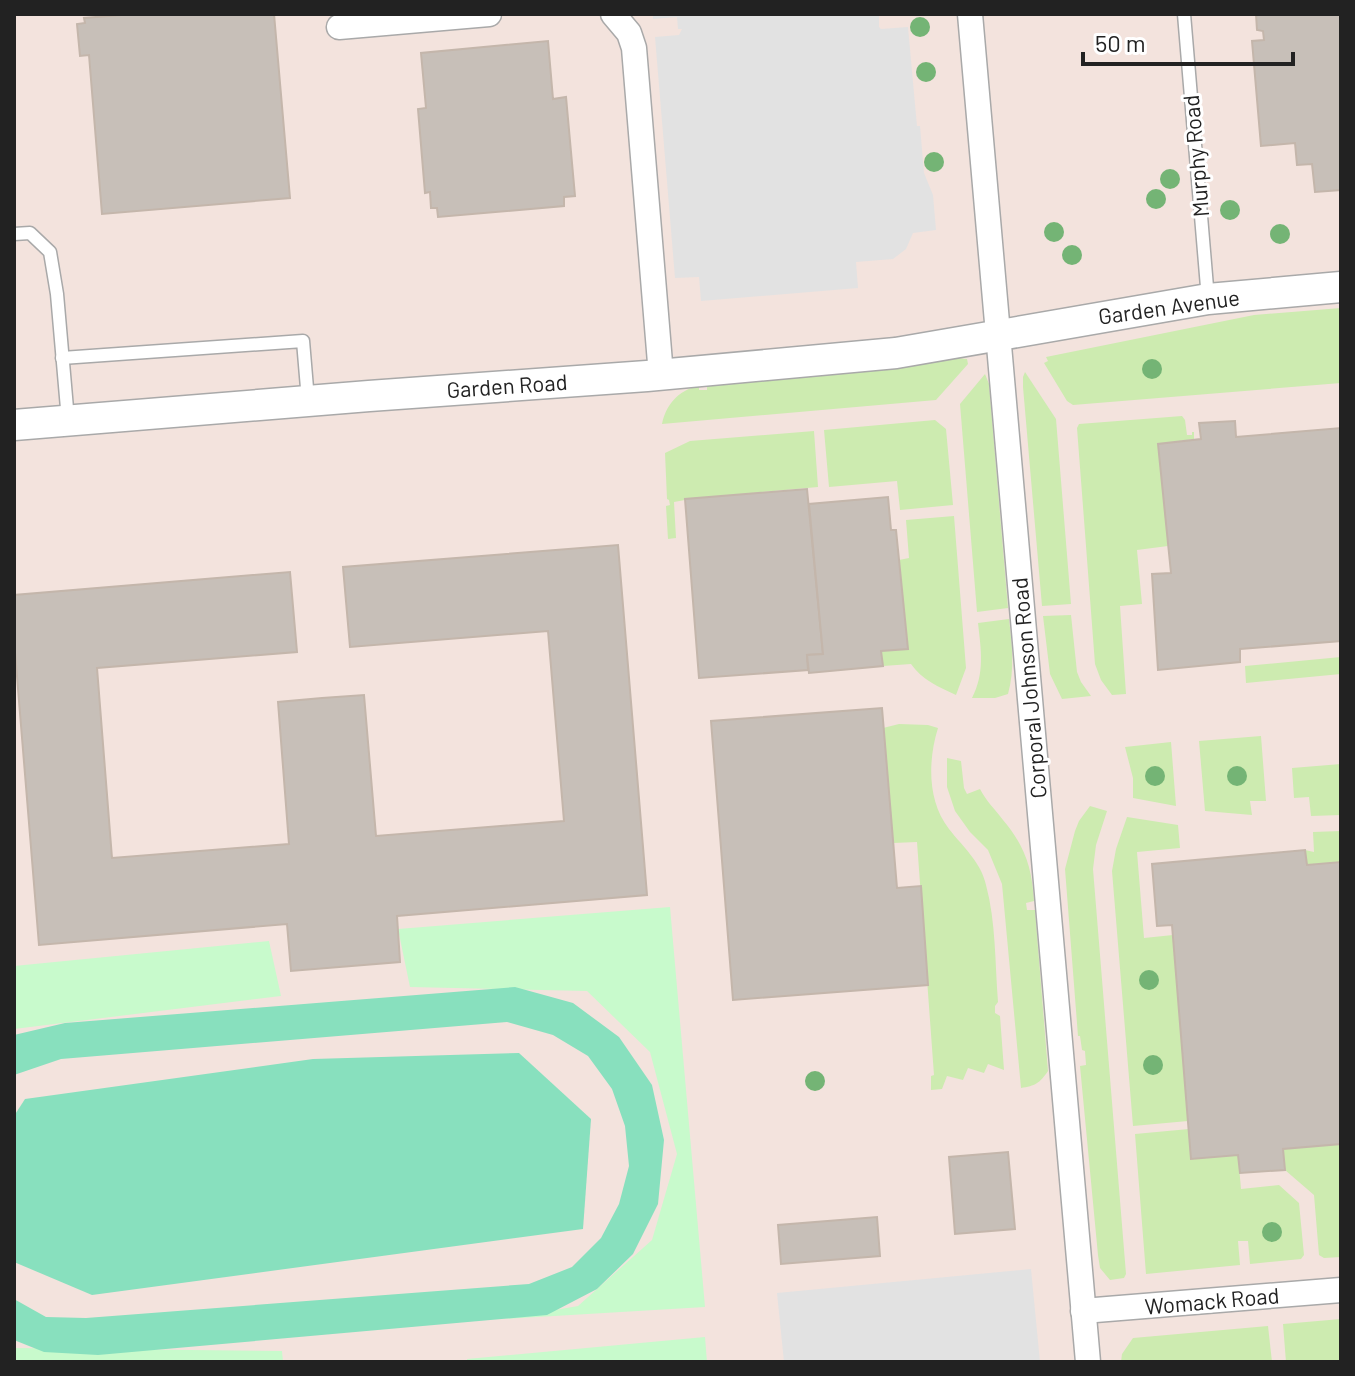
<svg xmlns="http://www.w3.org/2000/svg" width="1355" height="1376" font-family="Barlow,sans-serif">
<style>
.military{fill:#f3e3dd}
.grass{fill:#cdebb0}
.park{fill:#c8facc}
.pitch{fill:#88e0be}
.parking{fill:#e2e2e2}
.building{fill:#c7bfb8;stroke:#c4b6ab;stroke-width:2}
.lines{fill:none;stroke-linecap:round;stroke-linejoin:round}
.service-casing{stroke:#a9a9a9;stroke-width:15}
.minor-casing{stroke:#a9a9a9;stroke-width:27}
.tertiary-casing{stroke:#a9a9a9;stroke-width:33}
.service{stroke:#fff;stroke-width:12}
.minor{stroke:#fff;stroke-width:24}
.tertiary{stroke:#fff;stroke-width:30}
.tree{fill:#74b475}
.labels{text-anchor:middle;stroke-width:6;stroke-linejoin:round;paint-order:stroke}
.street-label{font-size:22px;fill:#222;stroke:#fff}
</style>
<rect width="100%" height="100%" fill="#f2efe9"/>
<!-- military -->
<rect class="military" x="14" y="14" width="1327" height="1348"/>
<!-- grass -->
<g class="grass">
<path d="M1341,308v75l-268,22 -6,-4 -23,-38 4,-2 -2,-4 208,-42z"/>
<path d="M958,358l9,1 1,5 -32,36 -274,24c4,-19 16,-34 37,-38v4h8v-4l145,-13z"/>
<path d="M1025,372l31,47 15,185 -29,2 -19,-219v-10z"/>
<path d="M985,374l4,10 19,224 -31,4 -17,-208z"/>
<path d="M1182,416l3,4 2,15h5v-3h2v7l-36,5 10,102 -31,4 5,54 -22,2 6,88 -14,1 -11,-15 -6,-16 -18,-236 2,-4z"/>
<path d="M935,420l11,9 7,76 -53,5 -3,-29 -68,6 -5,-57z"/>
<path d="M814,431l4,56 -132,12 -1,1 -11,2 2,36 -8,1 -2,-33 4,-1 -1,-5 -2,-1 -2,-46 25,-12z"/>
<path d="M954,516l12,152 -10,27c-17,-8 -34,-15 -45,-31l-28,2 -2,-15 27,-3 -9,-88 10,-2 -3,-38z"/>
<path d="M1071,615l6,57 4,10 10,14 -29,3 -12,-25 -7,-58z"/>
<path d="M1009,619c3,26 6,50 -1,75l-13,4h-23c13,-25 9,-48 6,-75z"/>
<path d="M1341,657v17l-95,9 -1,-17z"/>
<path d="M899,724l29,1 10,3c-10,32 -11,73 11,101 14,18 32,33 37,56 10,37 9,79 12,117l-3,4v7l5,3 4,54 -16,-6 -4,9 -16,-5 -5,12 -16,-4 -5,13 -11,1v-14l3,-1 -17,-233 -24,1 -10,-115z"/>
<path d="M1261,736l5,65h-16l2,14 -47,-4 -6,-70z"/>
<path d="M1171,742l5,64 -43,-8v-20l-8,-31z"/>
<path d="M947,758l14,3 3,27 3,6 13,-5c6,12 15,20 23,31 22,26 29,48 31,81l-8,2 1,7h8l13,161c-8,12 -13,15 -27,17l-19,-204 -14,-34 -18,-18 -15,-21 -8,-24z"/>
<path d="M1341,764v51l-30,1 -2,-19 -15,1 -2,-30z"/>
<path d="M1090,806l17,5 -11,34 -3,24 33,405 -2,4 -14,2 -10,-12 -2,-13 -18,-189 6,-1 -1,-14 -3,-1 -2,-14h-2l-13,-167 10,-38 4,-10z"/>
<path d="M1127,817l51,8 2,23 -43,4 7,86 29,-3 15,186 -55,5 -21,-255 4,-22z"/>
<path d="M1341,831v31l-34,3 -2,-15 9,2 -1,-20z"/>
<path d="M1189,1129l3,30 46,-4 3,34 38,-4 20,18 5,52 -3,4 -51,5 -2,-23h-10l2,24 -94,9 -11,-140z"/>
<path d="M1341,1144v113l-17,1 -5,-3 -5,-60 -29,-25 -2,-21z"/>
<path d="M1341,1319v43h-55l-3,-38z"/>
<path d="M1268,1326l4,36h-151l1,-8 11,-16z"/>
</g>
<!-- park -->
<g class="park">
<path d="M670,907l35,400 -201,12 74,-13 74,-66 25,-86 -27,-102 -63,-61 -177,-4 -12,-58z"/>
<path d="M269,941l12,55 -267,33v-63z"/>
<path d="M705,1337l2,25h-239l-1,-3z"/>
<path d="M14,1348l268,3 1,11h-269z"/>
</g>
<!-- pitch -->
<g class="pitch">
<path d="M515,987l58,16 46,34 33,48 12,55 -6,64 -25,50 -36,35 -50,26 -449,40 -54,-3 -30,-12v-41l32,18 40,1 443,-34 43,-17 29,-29 18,-34 10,-38 -4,-40 -13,-37 -24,-33 -35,-21 -46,-13 -446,37 -47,16v-40l51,-12z"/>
<path d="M519,1053l72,66 -8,110 -491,66 -78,-33v-146l11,-17 288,-40z"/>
</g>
<!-- parking -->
<g class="parking">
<path d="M653,14h226v13l2,2 27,-2 9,99h3l4,47 9,22 3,35 -23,3 -7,16 -13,10 -37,3 2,26 -157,13 -2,-24 -24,1 -20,-241 24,-2 3,-6h-4l-1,-12 -24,2z"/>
<path d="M1031,1269l9,93h-256l-7,-69z"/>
</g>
<!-- building -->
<g class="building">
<path d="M134,14h140l16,184 -188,16 -13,-159 -9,1 -3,-32 8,-1 -1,-5z"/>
<path d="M1256,14h85v176l-26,2 -3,-28 -15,1 -2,-22 -34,3 -9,-105 12,-1 -1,-9 -6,-1z"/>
<path d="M548,41l5,58 13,-2 9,99 -11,1v9l-126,11 -1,-9h-6l-1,-16 -5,1 -7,-84 8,-1 -5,-55z"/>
<path d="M1235,421l1,16 105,-9v213l-101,8v13l-82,8 -6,-96 19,-1 -13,-129 43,-5 -2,-16z"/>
<path d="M807,489l16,165 -16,1 1,15 -109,8 -14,-179z"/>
<path d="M888,497l3,33h5l12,119 -27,2 2,15 -74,7 -2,-18 16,-1 -14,-150z"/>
<path d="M618,545l29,350 -250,21 3,46 -109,9 -4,-47 -248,21 -25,-305v-45l276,-23 7,80 -200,16 15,190 177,-14 -11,-142 44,-4 42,-3 12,141 188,-15 -16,-190 -198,16 -7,-80z"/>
<path d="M882,708l15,180 24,-2 7,99 -195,15 -22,-279z"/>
<path d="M1305,850l2,15 34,-3v282l-58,5 2,21 -45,3 -2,-18 -47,4 -19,-234 -15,1 -5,-62z"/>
<path d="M1008,1152l7,77 -60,5 -6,-77z"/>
<path d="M877,1217l3,39 -99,8 -3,-39z"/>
</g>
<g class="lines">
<!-- service casing -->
<g class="service-casing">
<g id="service">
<path d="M1184,14l24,285"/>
<path d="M14,234l16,-1 20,19 7,42 11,126"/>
<path d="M62,358l241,-17 5,59"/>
</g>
</g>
<!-- minor casing -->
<g class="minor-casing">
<g id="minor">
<path d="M613,14l16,19 5,15 27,327"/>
<path d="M970,14l118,1348"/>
<path d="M339,27l150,-13"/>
<path d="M1083,1311l258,-21"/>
</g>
</g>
<!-- tertiary casing -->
<g class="tertiary-casing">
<path id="tertiary" d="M14,425l355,-29 278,-20 249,-23 312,-54 133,-12"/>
</g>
<!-- service -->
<use href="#service" class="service"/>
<!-- minor -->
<use href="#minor" class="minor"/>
<!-- tertiary -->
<use href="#tertiary" class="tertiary"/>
</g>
<!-- trees -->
<g class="tree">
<circle cx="920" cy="27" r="10"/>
<circle cx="926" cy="72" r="10"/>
<circle cx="934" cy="162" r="10"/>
<circle cx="1170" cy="179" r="10"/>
<circle cx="1156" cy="199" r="10"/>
<circle cx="1230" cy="210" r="10"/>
<circle cx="1054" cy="232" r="10"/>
<circle cx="1280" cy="234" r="10"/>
<circle cx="1072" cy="255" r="10"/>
<circle cx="1152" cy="369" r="10"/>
<circle cx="1155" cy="776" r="10"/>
<circle cx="1237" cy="776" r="10"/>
<circle cx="1149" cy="980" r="10"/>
<circle cx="1153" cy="1065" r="10"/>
<circle cx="815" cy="1081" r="10"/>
<circle cx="1272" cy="1232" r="10"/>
</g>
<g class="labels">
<!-- street labels -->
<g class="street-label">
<text transform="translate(1196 156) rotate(-95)" y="8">Murphy Road</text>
<text transform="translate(1169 307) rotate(-8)" y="8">Garden Avenue</text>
<text transform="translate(507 386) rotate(-4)" y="8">Garden Road</text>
<text transform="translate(1029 688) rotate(-95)" y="8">Corporal Johnson Road</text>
<text transform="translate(1212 1301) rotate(-5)" y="8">Womack Road</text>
</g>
</g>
<!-- border -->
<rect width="1355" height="1376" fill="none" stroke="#222222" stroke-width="32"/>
<!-- scale -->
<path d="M1083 52v12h210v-12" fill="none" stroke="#222222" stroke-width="4"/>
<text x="1095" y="52" font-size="24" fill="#222222" stroke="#ffffff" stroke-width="6" paint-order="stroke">50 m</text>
</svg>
